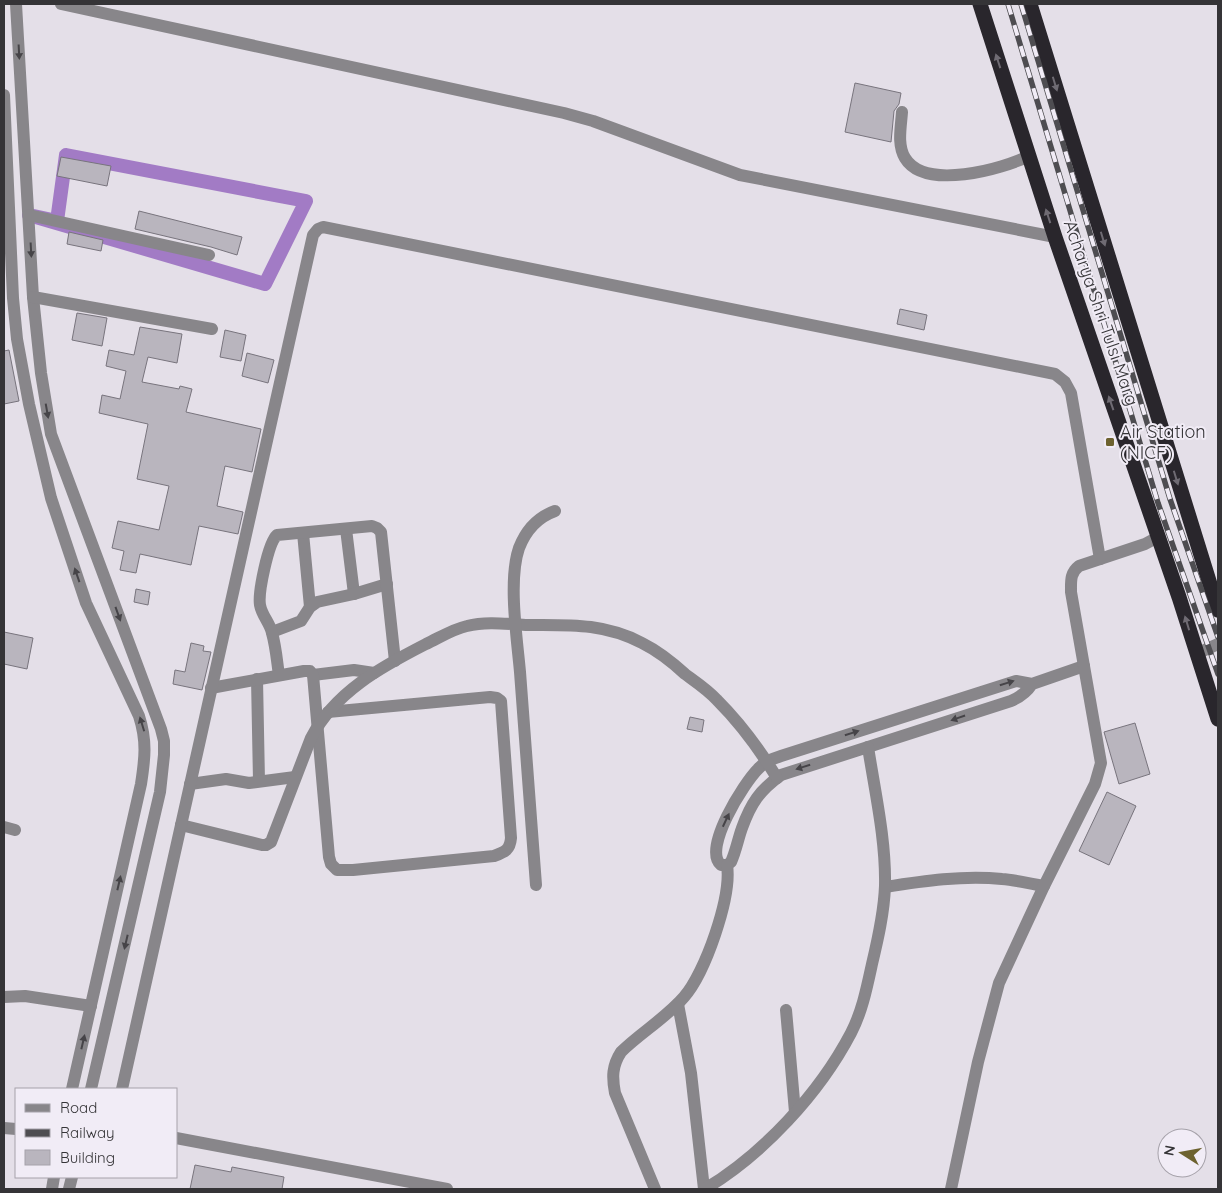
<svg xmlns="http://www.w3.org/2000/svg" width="1222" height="1193" font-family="Quicksand,sans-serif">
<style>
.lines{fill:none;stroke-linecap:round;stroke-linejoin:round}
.canal{stroke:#a27bc5;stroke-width:14}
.building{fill:#b9b5be;stroke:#78747d}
.minor{stroke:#88868a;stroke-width:12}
.highway{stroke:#29262c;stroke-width:15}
.rail-casing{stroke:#4e4d51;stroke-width:5.5}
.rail{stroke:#f1ecf6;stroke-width:4;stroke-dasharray:11;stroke-linecap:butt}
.oneway{fill:#464448}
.oneway2{fill:#6f6b73}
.poi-dot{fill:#6d622f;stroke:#f1ecf6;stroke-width:2}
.labels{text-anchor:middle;stroke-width:4;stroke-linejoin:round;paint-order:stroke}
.street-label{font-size:18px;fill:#353437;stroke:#f1ecf6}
.poi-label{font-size:18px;fill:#353437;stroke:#f1ecf6;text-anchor:start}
</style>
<rect width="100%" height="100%" fill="#e4dfe8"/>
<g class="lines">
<!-- canal -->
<path class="canal" d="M66,155l240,46 -41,83 -236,-69 28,6z"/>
</g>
<!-- building -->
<g class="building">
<path d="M855,83l46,10 -2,11 -5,7 -3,31 -46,-10z"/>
<path d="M61,157l50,9 -4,20 -50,-10z"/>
<path d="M139,211l103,26 -5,18 -26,-8 -76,-18z"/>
<path d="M69,232l34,8 -2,11 -34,-7z"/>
<path d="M900,309l27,6 -3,15 -27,-6z"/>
<path d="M77,313l30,5 -5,28 -30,-6z"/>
<path d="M140,327l42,7 -5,29 -29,-6 -6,25 37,7 1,-3 12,3 -6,23 75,17 -9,43 -27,-6 -8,40 26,6 -5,22 -39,-8 -8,39 -51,-11 -4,19 -16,-3 4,-19 -12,-3 6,-27 41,9 10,-44 -32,-7 11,-55 -49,-11 3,-18 18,4 6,-28 -20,-5 3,-16 25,5z"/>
<path d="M225,330l21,5 -5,26 -21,-4z"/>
<path d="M9,350l10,51 -15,3v-53z"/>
<path d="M247,353l27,7 -6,23 -26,-7z"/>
<path d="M136,589l14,3 -2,13 -14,-3z"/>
<path d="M4,632l29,6 -6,31 -23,-5z"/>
<path d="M191,643l13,3 -1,5 8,1 -9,38 -29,-6 2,-14 10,2z"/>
<path d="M690,717l14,3 -2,12 -15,-3z"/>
<path d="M1135,723l15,51 -31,10 -15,-52z"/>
<path d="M1107,792l29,14 -27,59 -30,-14z"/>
<path d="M195,1165l36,7 1,-5 52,10 -2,12h-92z"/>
</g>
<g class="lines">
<!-- minor -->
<g class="minor">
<path d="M16,4l17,293 8,76 10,61 110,295 3,12v14l-4,37 -69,297"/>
<path d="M61,4l503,109 29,8 147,54 315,62"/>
<path d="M4,95l9,203 4,41 12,65 22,94 35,105 53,113c8,25 6,42 2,68l-69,305"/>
<path d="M902,112c-1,15 -5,33 3,46 20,33 97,11 124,-2"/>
<path d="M29,215l180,40"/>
<path d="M33,297l179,32"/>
<path d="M346,529l8,65"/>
<path d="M303,533l7,74"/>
<path d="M272,632l29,-11 9,-14 7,-5 37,-8 33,-10"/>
<path d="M1196,654l22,-10"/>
<path d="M279,675c-2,-13 -3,-28 -7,-42 -2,-10 -10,-17 -12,-28 -2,-12 8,-62 17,-70l95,-9 5,2 4,4 14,129"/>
<path d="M313,675l41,-5 20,3"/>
<path d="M257,679l2,102"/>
<path d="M1032,684c-5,8 -12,13 -21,17l-230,74c-21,15 -30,28 -39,53 -4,11 -6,23 -11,34l-4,3h-6c-19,-16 23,-82 37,-96 6,-7 14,-10 23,-13l235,-75 16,3 52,-18"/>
<path d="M211,688l93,-17h6l3,4 16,182 2,7 6,6h16l141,-14c11,-4 16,-6 17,-18l-10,-137 -4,-3 -7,-1 -162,15"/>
<path d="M190,784l36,-5 23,4 46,-6"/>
<path d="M181,825l81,20h4l5,-3 40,-104c24,-46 70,-71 115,-94 13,-6 27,-15 41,-18 20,-5 40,-2 61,-1 41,0 76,-2 114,18 16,8 30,19 43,31 11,8 23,16 32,26 23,23 43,50 60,78"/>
<path d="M4,827l11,3"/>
<path d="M536,885c-5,-71 -11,-142 -16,-213 -3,-34 -12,-92 -1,-124 7,-18 19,-31 36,-37"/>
<path d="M885,887c38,-6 78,-12 117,-8 14,1 28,5 42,7"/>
<path d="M4,997l21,-1 66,10"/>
<path d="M678,1004l13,69 13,116"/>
<path d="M786,1010l9,102"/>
<path d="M122,1089l191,-854 5,-6 5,-2 732,147 10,8 6,11 29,166"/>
<path d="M4,1128l12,1"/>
<path d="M176,1138l271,51"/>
<path d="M52,1189l2,-12"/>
<path d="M69,1189l3,-12"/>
<path d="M655,1189l-40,-96c-3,-16 -3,-27 6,-41 19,-19 45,-34 63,-55 21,-24 48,-100 43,-132"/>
<path d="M705,1189c58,-35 114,-95 146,-156 11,-21 16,-46 21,-69 6,-25 12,-51 13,-78 1,-46 -10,-94 -17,-139"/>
<path d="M951,1189l27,-127 21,-79 45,-97 51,-102 6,-21 -30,-171c0,-11 -1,-19 8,-26l66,-22 13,-7"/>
</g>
<!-- highway -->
<g class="highway">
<path d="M980,4l75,233 124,360 39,122"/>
<path d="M1030,4l188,606"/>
</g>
<!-- rail casing -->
<g class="rail-casing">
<g id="rail">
<path d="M1008,4l150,499 60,171"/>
<path d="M1021,4l149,495 48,138"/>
</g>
</g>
<!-- rail -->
<use href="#rail" class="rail"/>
</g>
<!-- one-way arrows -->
<defs><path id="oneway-solid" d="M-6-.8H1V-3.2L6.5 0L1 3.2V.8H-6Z" transform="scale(1.25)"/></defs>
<g class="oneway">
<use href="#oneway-solid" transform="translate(19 52) rotate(87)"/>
<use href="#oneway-solid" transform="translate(31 250) rotate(87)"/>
<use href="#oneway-solid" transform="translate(47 411) rotate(80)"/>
<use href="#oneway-solid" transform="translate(77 575) rotate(-109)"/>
<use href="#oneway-solid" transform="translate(118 614) rotate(70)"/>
<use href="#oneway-solid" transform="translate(1007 683) rotate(-17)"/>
<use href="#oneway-solid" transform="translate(958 718) rotate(161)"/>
<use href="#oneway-solid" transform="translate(142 724) rotate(-107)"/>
<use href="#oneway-solid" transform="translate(852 733) rotate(-18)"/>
<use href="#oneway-solid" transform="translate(803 767) rotate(163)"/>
<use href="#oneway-solid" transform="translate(726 820) rotate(-65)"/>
<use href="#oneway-solid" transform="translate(119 883) rotate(-77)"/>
<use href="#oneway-solid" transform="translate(126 942) rotate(103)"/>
<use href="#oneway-solid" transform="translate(83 1042) rotate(-77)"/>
</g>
<g class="oneway2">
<use href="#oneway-solid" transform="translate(998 61) rotate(-108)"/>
<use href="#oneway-solid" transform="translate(1055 84) rotate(73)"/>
<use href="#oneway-solid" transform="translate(1048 216) rotate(-108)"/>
<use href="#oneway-solid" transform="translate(1103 239) rotate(73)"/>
<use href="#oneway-solid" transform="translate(1111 403) rotate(-109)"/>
<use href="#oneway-solid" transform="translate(1176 478) rotate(73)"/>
<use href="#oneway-solid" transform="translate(1187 623) rotate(-107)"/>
</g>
<!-- markers -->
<rect class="poi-dot" x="1105" y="437" width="10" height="10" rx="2.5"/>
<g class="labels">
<!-- street labels -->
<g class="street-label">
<text transform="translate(1101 313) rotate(71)" y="6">Acharya Shri Tulsi Marg</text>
</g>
<!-- poi labels -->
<g class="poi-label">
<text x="1120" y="438">Air Station<tspan x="1120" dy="21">(NICF)</tspan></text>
</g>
</g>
<!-- border -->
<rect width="1222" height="1193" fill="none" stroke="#353437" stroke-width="10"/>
<!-- legend -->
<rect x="15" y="1088" width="162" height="90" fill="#f1ecf6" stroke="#a6a2aa"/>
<rect x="25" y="1104" width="25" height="8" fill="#88868a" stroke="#a6a2aa"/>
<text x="60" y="1113" font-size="15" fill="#353437">Road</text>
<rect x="25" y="1129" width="25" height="8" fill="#4e4d51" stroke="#a6a2aa"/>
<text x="60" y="1138" font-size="15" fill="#353437">Railway</text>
<rect x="25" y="1150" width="25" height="15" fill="#b9b5be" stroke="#a6a2aa"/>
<text x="60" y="1163" font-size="15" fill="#353437">Building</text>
<!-- north arrow -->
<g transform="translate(1182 1153) rotate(281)"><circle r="24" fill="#f1ecf6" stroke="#a6a2aa"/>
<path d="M0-4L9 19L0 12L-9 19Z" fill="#6d622f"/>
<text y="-8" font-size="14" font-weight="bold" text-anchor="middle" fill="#353437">N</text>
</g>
</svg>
